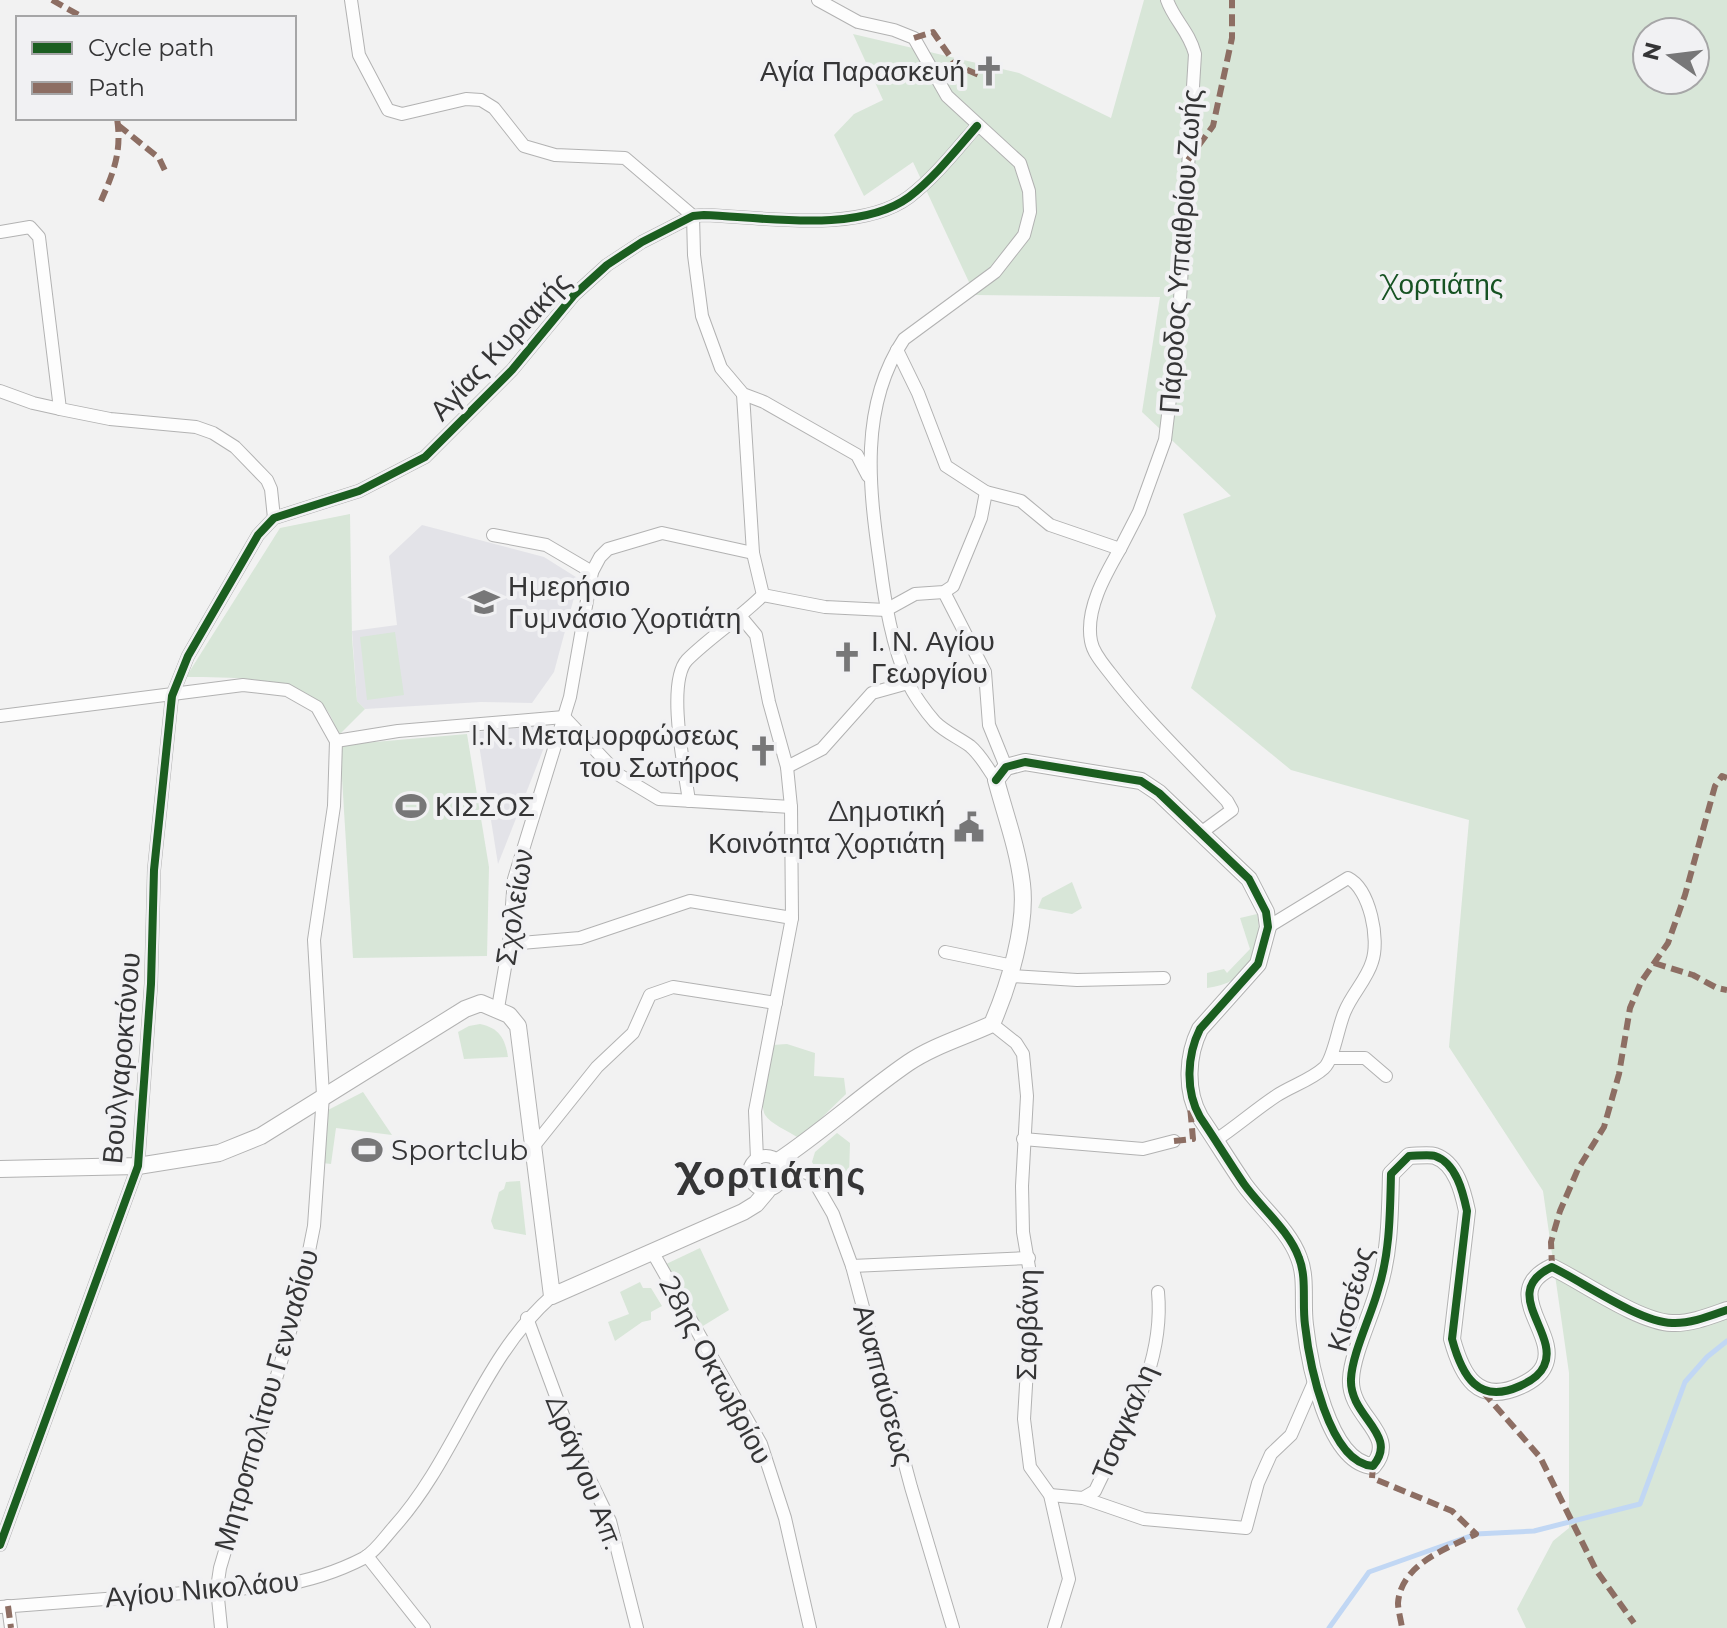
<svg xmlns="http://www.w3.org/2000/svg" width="1727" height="1628" font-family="Montserrat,sans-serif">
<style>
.built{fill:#e3e3e8}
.green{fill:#d8e6d8;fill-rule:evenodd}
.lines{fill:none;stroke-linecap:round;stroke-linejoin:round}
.stream{stroke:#c1d7f4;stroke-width:5}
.minor-casing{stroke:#b2b2b2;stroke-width:14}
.tertiary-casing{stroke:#b2b2b2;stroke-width:18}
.minor{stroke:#fdfdfd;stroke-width:12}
.tertiary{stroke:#fdfdfd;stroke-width:16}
.quiet{stroke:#8d6e63;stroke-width:6;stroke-dasharray:12 6;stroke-linecap:butt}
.cycleway-casing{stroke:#f1f1f3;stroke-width:13}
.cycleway{stroke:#1b5e20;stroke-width:8}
.labels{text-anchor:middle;stroke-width:8;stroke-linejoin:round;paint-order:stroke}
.poi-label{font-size:28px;fill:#353536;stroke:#f1f1f3;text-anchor:start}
.street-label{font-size:28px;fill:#353536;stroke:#f1f1f3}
.park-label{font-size:28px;fill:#165222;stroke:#f1f1f3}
.district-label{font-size:36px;font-weight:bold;letter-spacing:2px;fill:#353536;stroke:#f1f1f3}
</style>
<rect width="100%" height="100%" fill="#f2f2f2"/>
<!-- built -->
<g class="built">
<path d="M422,525l122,32 35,22 -25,93 -22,31 -51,-1 -116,7 -8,-8 -5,-70 45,-6 -8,-69z"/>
<path d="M536,726l11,14 -49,124 -21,-132z"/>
</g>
<!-- green -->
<g class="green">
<path d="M1144,0h583v1628h-201l-9,-19 36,-68 16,-13v-155l-26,-182 -94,-144 20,-227 -178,-50 -100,-82 25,-72 -33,-102 48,-18 -89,-84 18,-115 -185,-2 -62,-133 -49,34 -30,-61 20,-21 29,-14 -30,-66 166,39 92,45zM1647,32h48v48h-48z"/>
<path d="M350,514l2,124 5,63 8,8 -25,25c-6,-9 -11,-25 -20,-32 -37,-27 -89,-24 -134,-25l94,-149z"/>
<path d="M395,632l9,63 -37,5 -7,-63z"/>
<path d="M467,734l22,133 -2,89 -134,2 -13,-213z"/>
<path d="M1072,882l10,26 -10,6 -34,-6 4,-10z"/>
<path d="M1257,914c8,39 -9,69 -50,74v-15l17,-4 3,4 23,-24 -10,-31z"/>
<path d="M480,1024c19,4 25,14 28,33l-44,2 -6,-27 11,-6z"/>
<path d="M787,1044l28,9 -1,23 30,2 2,16 -44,43h-5c-9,-6 -26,-13 -32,-22 -7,-13 5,-55 7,-70z"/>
<path d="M363,1092l29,43 -56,-7 -5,36 -9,-1 6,-53z"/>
<path d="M837,1133l13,10 -1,33 2,4 -25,5 -14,-23 3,-10z"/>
<path d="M520,1181l6,54 -32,-6 -3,-8 8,-29 5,-3 2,-7z"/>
<path d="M700,1248l29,62 -31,19 -36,-63z"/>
<path d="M640,1282l3,6h8l11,18 -11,6v8l-9,2 -27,19 -7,-19 21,-8 -9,-22z"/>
</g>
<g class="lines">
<!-- stream -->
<path class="stream" d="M1329,1628l40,-56 107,-38 58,-3 106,-27 45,-122 22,-25 20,-16"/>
<!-- minor casing -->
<g class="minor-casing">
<g id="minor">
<path d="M351,0l8,55 29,55 14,4 64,-15 15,1 13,8 30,38 31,9 70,3 68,58 1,39 8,61 19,52 22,26 21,8 93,53 11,21"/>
<path d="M818,0l40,22 36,8 20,8 33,58 73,67 9,28 1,21 -6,23 -29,37 -91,67c-45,67 -35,149 -24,225 5,39 12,81 28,118 5,12 18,30 27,40 10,10 24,16 35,24 11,9 18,23 26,34"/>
<path d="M0,232l30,-5 9,10 21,172 50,10 86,8 17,6 22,14 32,33 4,9 3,29"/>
<path d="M897,350l21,43 28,73 40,26 35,9 29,24 70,24c-15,26 -35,61 -29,92 2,12 12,23 19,32 35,46 77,86 117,128l5,9 -30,22"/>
<path d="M0,391l33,12 27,6"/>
<path d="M743,394l10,159 10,42"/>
<path d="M493,535l53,10 46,27"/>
<path d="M1120,549l19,-37 26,-72 13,-108 17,-278c-6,-23 -21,-34 -28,-54"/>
<path d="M944,592l41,80 4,53 17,42"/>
<path d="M741,617l15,18 13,67 18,65 4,40 1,111 -37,193 2,48"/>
<path d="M0,716l243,-31 44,5 30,17 19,34 62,-10 166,-14 55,58 40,24 132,8"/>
<path d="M787,767l35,-18 50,-56 36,-10"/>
<path d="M689,801c-4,-30 -23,-118 -2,-141 23,-23 53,-42 76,-65l62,12 61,3 29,-16 29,-2 9,-6 28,-68 5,-26"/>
<path d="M509,944l71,-6 110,-37 102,17"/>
<path d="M945,952l68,14"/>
<path d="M1011,976l66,4 87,-2"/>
<path d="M498,1008l11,-64 5,-65 56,-182 22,-125 8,-15 8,-8 54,-16 91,20"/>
<path d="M992,1024l24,19 7,11 4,42 -5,90 1,46 9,53 -8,134 6,48 20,28 19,84 -15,49"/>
<path d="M1332,1058h33l21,18"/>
<path d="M1023,1139l120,10 31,-8"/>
<path d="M1216,1140c21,-14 39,-30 60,-44 15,-10 35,-16 48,-28 10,-9 14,-42 21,-57 7,-17 22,-32 27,-49 8,-22 -2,-73 -24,-84l-80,49"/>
<path d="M533,1147l64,-80 36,-34 17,-38 23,-8 103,16"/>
<circle cx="766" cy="1173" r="17"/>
<path d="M783,1177l17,-6 10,3 23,40 19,52 59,221 42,141"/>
<path d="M653,1253l108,191 24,74 25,110"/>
<path d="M852,1266l177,-8"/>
<path d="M527,1318l50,135 33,68 27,107"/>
<path d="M1050,1495l33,3 61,21 102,9 12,-45 13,-29 20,-19 24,-55"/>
<path d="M1083,1498l12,-7c30,-64 70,-126 63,-199"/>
<path d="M0,1545l138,-379 13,-182 3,-114 18,-174 16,-40 70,-121 16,-17 85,-27 66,-34 87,-87 62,-75 33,-30 35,-23 51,-26 11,-1c58,2 155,19 205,-18 26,-20 47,-47 68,-71"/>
<path d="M367,1556l57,72"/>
<path d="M8,1606l3,22"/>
<path d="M0,1607l277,-21c31,-5 60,-14 87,-28 12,-7 21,-21 30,-31 63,-70 87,-169 158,-231"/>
<path d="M221,1628l-4,-40 3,-20 79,-267 15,-75 9,-131 -9,-155 20,-134 2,-65"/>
</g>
</g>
<!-- tertiary casing -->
<g class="tertiary-casing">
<g id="tertiary">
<path d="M778,1161c45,-30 85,-67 130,-98 25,-17 56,-26 84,-39 17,-39 35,-98 30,-140 -4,-35 -17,-70 -26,-104l10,-13 19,-5 116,19 18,12 90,86 17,33 2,15 -10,37 -58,65c-13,26 -15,62 0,88 15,22 29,45 44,67 17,24 45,46 55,74 8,20 3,45 6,67 4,36 23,138 68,141 27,-32 -24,-49 -22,-87 1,-25 20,-63 27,-89 12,-37 12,-77 13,-116l18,-18c7,0 20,-2 26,0 21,7 28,36 32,55l-15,128c10,37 26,66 68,47 9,-4 20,-11 24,-20 16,-33 -46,-74 8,-99 31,15 87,55 120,56 18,1 38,-7 55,-13"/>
<path d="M0,1169l138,-3 81,-13 42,-17 204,-127 16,-6 28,12 9,11 34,270 191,-84 13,-8 11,-13"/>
</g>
</g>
<!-- minor -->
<use href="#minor" class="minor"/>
<!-- tertiary -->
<use href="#tertiary" class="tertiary"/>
<!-- quiet -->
<g class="quiet">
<path d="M52,0l32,18"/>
<path d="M914,38l19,-6 23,33 23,10"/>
<path d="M118,125l41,33 8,17"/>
<path d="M1188,160l25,-34 19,-88v-38"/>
<path d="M101,201c13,-30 21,-49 16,-83"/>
<path d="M1654,963l39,12 24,13 10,2"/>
<path d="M1174,1141l19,-2 -3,-33"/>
<path d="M1552,1267l-1,-25 9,-31 18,-42 26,-42 15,-53 11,-66 11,-26 27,-39 17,-48 30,-109 7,-10 5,2"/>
<path d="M1483,1392l57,65 56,113 38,53"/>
<path d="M1373,1466l-1,12 80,33 24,23c-30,15 -75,30 -78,69 0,7 3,17 4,25"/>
<path d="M8,1606l3,22"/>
</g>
<!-- cycleway casing -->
<g class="cycleway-casing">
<g id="cycleway">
<path d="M996,780l10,-13 19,-5 116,19 18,12 90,86 17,33 2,15 -10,37 -58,65c-13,26 -15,62 0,88 15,22 29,45 44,67 17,24 45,46 55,74 8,20 3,45 6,67 4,36 23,138 68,141 27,-32 -24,-49 -22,-87 1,-25 20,-63 27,-89 12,-37 12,-77 13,-116l18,-18c7,0 20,-2 26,0 21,7 28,36 32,55l-15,128c10,37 26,66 68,47 9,-4 20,-11 24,-20 16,-33 -46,-74 8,-99 31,15 87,55 120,56 18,1 38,-7 55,-13"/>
<path d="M0,1545l138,-379 13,-182 3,-114 18,-174 16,-40 70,-121 16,-17 85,-27 66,-34 87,-87 62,-75 33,-30 35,-23 51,-26 11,-1c58,2 155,19 205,-18 26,-20 47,-47 68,-71"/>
</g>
</g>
<!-- cycleway -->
<use href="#cycleway" class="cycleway"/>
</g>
<!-- icons -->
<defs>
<g id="church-bare" transform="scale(2.4)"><path d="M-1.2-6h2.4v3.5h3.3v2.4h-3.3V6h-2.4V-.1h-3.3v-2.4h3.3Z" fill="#777778" stroke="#f1f1f3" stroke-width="2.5" paint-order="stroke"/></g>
<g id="school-bare" transform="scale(2.4)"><path d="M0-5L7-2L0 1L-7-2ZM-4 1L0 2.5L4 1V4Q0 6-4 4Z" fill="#777778" stroke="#f1f1f3" stroke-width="2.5" paint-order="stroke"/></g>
<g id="stadium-bare" transform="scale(2.4)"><path d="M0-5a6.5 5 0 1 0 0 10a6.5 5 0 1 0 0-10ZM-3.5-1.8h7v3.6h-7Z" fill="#777778" stroke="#f1f1f3" stroke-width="2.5" paint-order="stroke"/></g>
<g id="civic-bare" transform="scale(2.4)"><path d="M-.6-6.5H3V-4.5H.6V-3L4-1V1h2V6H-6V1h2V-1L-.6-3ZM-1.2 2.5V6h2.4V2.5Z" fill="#777778" stroke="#f1f1f3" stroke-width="2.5" paint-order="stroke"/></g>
</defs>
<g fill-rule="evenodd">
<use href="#church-bare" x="989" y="71"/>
<use href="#school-bare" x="484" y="602"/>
<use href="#church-bare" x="847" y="657"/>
<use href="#church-bare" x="763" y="751"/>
<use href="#stadium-bare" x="411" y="806"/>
<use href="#civic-bare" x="969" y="827"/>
<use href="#stadium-bare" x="367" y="1150"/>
</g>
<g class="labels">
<!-- poi labels -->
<g class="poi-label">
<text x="965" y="81" text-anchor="end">Αγία Παρασκευή</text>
<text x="508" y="596">Ημερήσιο<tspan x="508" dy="32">Γυμνάσιο Χορτιάτη</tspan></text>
<text x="871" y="651">Ι. Ν. Αγίου<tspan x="871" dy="32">Γεωργίου</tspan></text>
<text x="739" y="745" text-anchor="end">I.N. Μεταμορφώσεως<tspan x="739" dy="32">του Σωτήρος</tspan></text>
<text x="435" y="816">ΚΙΣΣΟΣ</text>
<text x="945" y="821" text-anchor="end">Δημοτική<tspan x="945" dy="32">Κοινότητα Χορτιάτη</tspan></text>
<text x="391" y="1160">Sportclub</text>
</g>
<!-- street labels -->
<g class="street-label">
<text transform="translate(1180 251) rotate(-86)" y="10">Πάροδος Υπαιθρίου Ζωής</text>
<text transform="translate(500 346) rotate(-47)" y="10">Αγίας Κυριακής</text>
<text transform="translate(514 907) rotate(-81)" y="10">Σχολείων</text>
<text transform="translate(121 1058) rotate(-85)" y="10">Βουλγαροκτόνου</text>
<text transform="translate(1350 1299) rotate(-75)" y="10">Κισσέως</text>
<text transform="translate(1027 1325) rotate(-89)" y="10">Σαρβάνη</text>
<text transform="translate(716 1370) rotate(62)" y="10">28ης Οκτωβρίου</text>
<text transform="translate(884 1385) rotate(75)" y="10">Αναπαύσεως</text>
<text transform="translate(266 1400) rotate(-74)" y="10">Μητροπολίτου Γενναδίου</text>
<text transform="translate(1124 1422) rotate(-67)" y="10">Τσαγκαλη</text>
<text transform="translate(585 1472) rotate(68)" y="10">Δράγγου Απ.</text>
<text transform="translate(202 1589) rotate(-5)" y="10">Αγίου Νικολάου</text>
</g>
<!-- park labels -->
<g class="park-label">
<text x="1443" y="294">Χορτιάτης</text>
</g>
<!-- district labels -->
<g class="district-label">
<text x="773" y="1188">Χορτιάτης</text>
</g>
</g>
<!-- legend -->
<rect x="16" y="16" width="280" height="104" fill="#f1f1f3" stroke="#a6a6a7" stroke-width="2"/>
<rect x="32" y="42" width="40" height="12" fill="#1b5e20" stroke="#a6a6a7" stroke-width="2"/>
<text x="88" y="56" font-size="24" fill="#353536">Cycle path</text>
<rect x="32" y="82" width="40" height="12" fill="#8d6e63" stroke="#a6a6a7" stroke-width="2"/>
<text x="88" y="96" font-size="24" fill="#353536">Path</text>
<!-- north arrow -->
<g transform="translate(1671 56) rotate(284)"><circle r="38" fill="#f1f1f3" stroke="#a6a6a7" stroke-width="2"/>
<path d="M0-6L14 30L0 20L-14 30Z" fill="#777778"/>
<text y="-12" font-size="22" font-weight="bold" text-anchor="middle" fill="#353536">N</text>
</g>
</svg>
